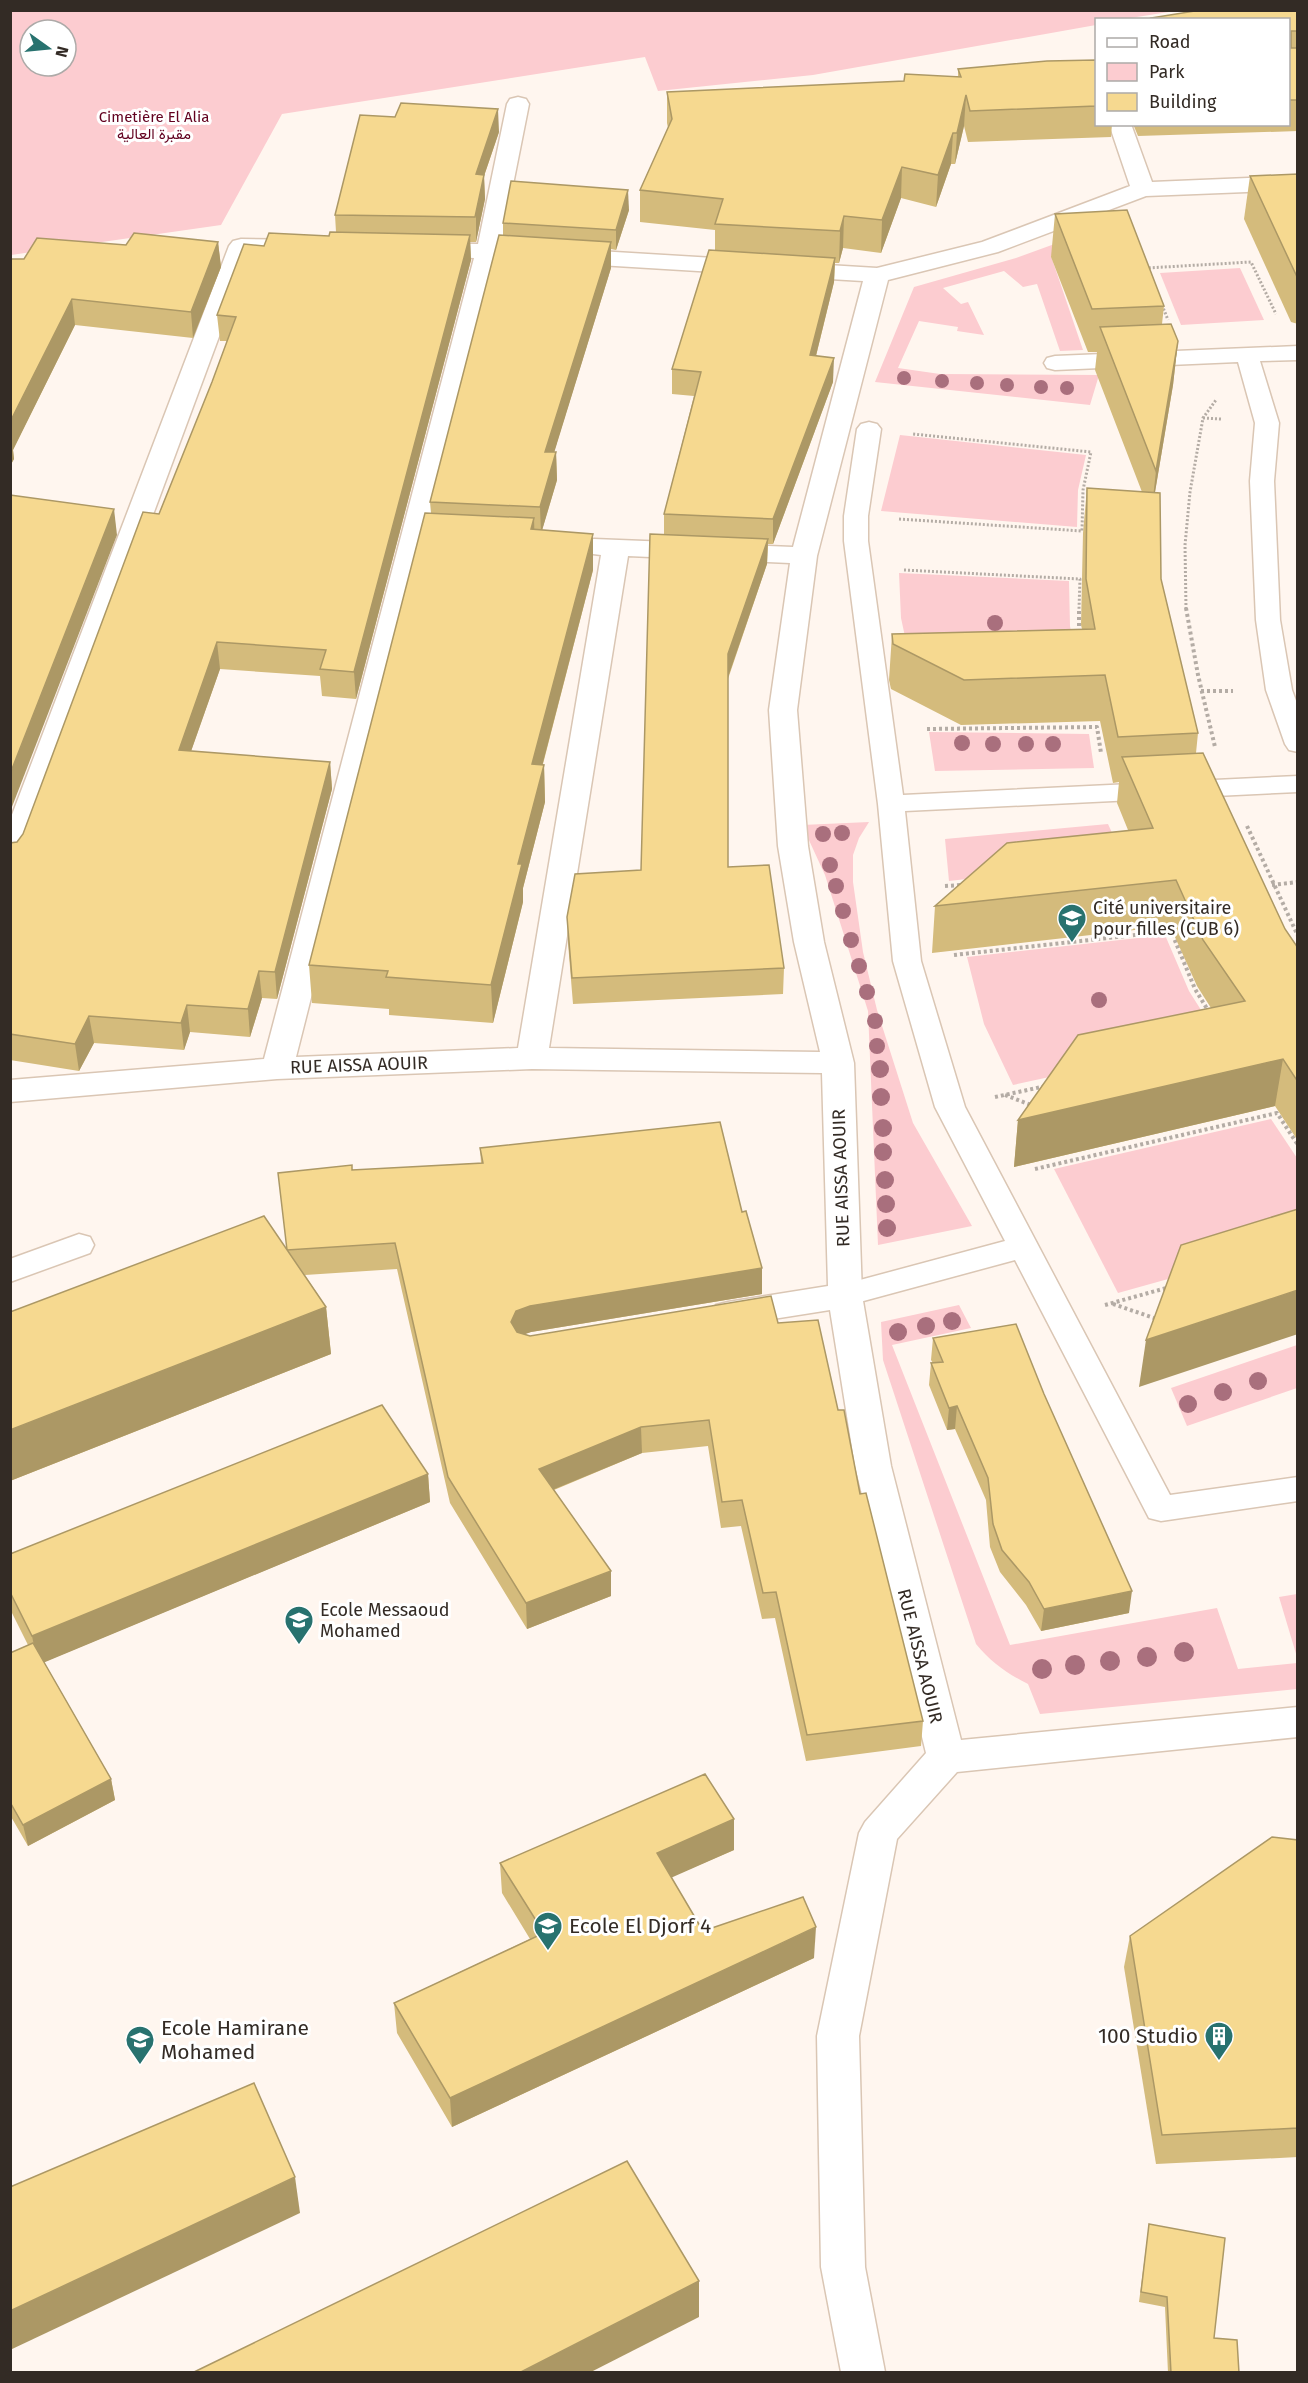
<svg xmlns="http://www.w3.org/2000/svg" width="1308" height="2383" font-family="'Fira Sans',Vazirmatn,sans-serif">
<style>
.green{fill:#fcccd0;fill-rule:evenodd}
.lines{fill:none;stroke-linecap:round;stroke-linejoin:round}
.lane-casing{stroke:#dac6b4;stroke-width:3}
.street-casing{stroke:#dac6b4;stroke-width:3}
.path-far1{stroke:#b4aca5;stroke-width:3;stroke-dasharray:2 2;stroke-linecap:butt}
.path{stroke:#b4aca5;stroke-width:4;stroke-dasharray:3 3;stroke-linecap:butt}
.lane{fill:#fff;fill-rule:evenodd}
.street{fill:#fff;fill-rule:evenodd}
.tree{fill:#a96f7d}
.wall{fill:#d4bb7c}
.shaded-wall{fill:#ac9865}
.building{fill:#f6d990;stroke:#ac9865;stroke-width:1.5}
.labels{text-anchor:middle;stroke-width:6;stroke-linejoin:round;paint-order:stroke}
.far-park-label{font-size:15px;fill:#62001f;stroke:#fff}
.poi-label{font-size:18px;fill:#332b25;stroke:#fff;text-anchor:start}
.street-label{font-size:18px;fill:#332b25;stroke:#fff}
.near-poi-label{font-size:21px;fill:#332b25;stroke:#fff;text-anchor:start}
</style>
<rect width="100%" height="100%" fill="#fff6ef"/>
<!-- green -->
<g class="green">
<path d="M10,11h1165l-51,8 -28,1v5l-283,50 -155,16 -13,-34 -363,57 -61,111 -210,30zM30,30h36v36h-36z"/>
<path d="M1071,238l-20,18 32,94 -23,1 -23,-67 -14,3 -19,-16 -61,17 18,16 7,-2 16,33 -27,-4 1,-4 -39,-6 -21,47 42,6 159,1 -9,30 -215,-23 39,-95 102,-29z"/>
<path d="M1240,268l24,52 -83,5 -21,-52z"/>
<path d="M900,435l186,20 -8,35 -1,37 -196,-16z"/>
<path d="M899,573l170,8 1,45 7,40 -165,3 -11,-51z"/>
<path d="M929,732l160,2 5,34 -159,3z"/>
<path d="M869,822l-10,16 -6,17v27l10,70 14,58 36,113 59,103 -94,19 -10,-234 -43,-136 -23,-50z"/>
<path d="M1108,824l17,37 -176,20 -4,-42z"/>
<path d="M1165,935l24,56 31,49 -207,45 -29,-61 -17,-67z"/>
<path d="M1271,1119l26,39v85l-179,50 -64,-124z"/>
<path d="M959,1305l12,23 -79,17 118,300 207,-37 21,61 59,-6v26l-257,25 -12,-30c-22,-11 -37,-22 -52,-40l-93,-284 -2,-38z"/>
<path d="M1297,1345v43l-110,38 -16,-38z"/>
<path d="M1297,1594h1l-1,63 -18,-60z"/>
</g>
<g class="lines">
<!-- lane casing -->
<g class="lane-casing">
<g id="lane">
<path d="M1298,346v14l-38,1 19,62 -5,58 6,139 12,70 6,16v46l-9,-2 -4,-6 -19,-54 -10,-70 -6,-139 5,-58 -17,-61 -183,8 -8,-2 -3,-5 3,-5 8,-2z"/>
<path d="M869,422l8,2 4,5 -13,87v25l35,254 395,-19v16l-393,19 16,150 44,146 205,388 128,-18v24l-137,20 -12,-3 -134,-258 -170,46 -11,-3 -4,-8 4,-8 171,-46 -70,-134 -42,-146 -15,-157 -34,-263v-25l13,-87 4,-5z"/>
<path d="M79,1234l11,3 4,8 -4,8 -80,29v-23z"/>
</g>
</g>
<!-- street casing -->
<g class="street-casing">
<g id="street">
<path d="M518,97l8,2 3,5 -28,141 376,23 105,-26 148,-56 -21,-62h22l21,58 146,-6v14l-152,6 -148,56 -110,28 -71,276 -20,154 11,136 16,96 30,121 8,232 29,171 70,274 337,-33v30l-341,35 -60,67 -38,197 6,231 20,105h-44l-20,-105 -4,-231 42,-203 6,-11 61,-69 -71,-287 -25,-156 -102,16 -12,-3 -5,-9 5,-9 12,-3 100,-16 -6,-213 -290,-4 -255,10 -267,23v-22l254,-21 210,-801 -56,-3 -4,-5 4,-5 8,-2 52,1 29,-140 3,-5zM498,259l365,22 -70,266 -199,-8 -9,2 -4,6 4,6 16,2 -83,493 -222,9zM628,556l162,7 -21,147 9,136 16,96 26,110 -271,-4z"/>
<path d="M241,239l68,1 8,2 4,5 -4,5 -8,2 -59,-1 -225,607 -4,7 -11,2v-49l219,-574 4,-5z"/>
</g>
</g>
<!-- path-far1 -->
<g class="path-far1">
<path d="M1148,270l-1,-2 104,-6 25,52"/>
<path d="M1162,305l6,15"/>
<path d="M1203,418l18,1"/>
<path d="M899,519l183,12 1,-41 8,-38 -178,-18"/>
<path d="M904,570l176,9 -1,30"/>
<path d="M1186,609l-1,-64 5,-53 13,-74 13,-18"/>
</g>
<!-- path -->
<g class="path">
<path d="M1186,608l12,67 17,72"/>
<path d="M1079,632v-24"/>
<path d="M1201,691h32"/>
<path d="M927,729l170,-2 4,26"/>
<path d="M1247,826l51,110"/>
<path d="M1272,885l26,-3"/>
<path d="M945,886l17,-1"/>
<path d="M954,955l217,-24 24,58 14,23"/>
<path d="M1005,1095l26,10"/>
<path d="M995,1097l51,-11"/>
<path d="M1035,1169l242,-56 21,32"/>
<path d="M1113,1304l44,15"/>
<path d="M1105,1305l65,-18"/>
</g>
<!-- lane -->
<use href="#lane" class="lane"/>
<!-- street -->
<use href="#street" class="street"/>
</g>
<!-- trees -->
<g class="tree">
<circle cx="904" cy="378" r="7"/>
<circle cx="942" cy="381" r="7"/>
<circle cx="977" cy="383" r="7"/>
<circle cx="1007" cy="385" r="7"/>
<circle cx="1041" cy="387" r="7"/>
<circle cx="1067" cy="388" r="7"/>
<circle cx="995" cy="623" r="8"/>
<circle cx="962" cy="743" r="8"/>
<circle cx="993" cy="744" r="8"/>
<circle cx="1026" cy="744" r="8"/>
<circle cx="1053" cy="744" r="8"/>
<circle cx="842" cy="833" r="8"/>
<circle cx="823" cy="834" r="8"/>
<circle cx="830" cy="865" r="8"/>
<circle cx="836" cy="886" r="8"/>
<circle cx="843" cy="911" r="8"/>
<circle cx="851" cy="940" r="8"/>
<circle cx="859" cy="966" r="8"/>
<circle cx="867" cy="992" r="8"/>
<circle cx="1099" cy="1000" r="8"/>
<circle cx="875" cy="1021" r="8"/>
<circle cx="877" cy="1046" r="8"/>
<circle cx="880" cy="1069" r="9"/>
<circle cx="881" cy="1097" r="9"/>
<circle cx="883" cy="1128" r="9"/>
<circle cx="883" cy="1152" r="9"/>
<circle cx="885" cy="1180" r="9"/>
<circle cx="886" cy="1204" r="9"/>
<circle cx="887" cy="1228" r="9"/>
<circle cx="952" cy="1321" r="9"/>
<circle cx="926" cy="1326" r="9"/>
<circle cx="898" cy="1332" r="9"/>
<circle cx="1258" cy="1381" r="9"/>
<circle cx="1223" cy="1392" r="9"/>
<circle cx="1188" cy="1404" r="9"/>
<circle cx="1184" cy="1652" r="10"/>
<circle cx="1147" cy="1657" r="10"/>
<circle cx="1110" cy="1661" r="10"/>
<circle cx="1075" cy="1665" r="10"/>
<circle cx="1042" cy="1669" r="10"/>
</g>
<!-- wall -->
<g class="wall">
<path d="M1298,10v121l-160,5 -5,-12h155v-104h-137v-2z"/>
<path d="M1096,60v64h16l-1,13 -143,5 -4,-16 -9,38h-4l-15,43 -35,-9 -20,55 -38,-5 -4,15h-4l-1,19 -18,74 17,26 -60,162h-5l-1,20 -39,115v188l56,101 -1,26 -210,10 -5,-61 -1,-26 74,-47 23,-335v-21l30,-118 -22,-2v-25l43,-119v-20l-75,-8v-32l28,-62 -1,-5v-31l237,-11 54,-5v-7z"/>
<path d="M499,132l-15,44 1,23 -9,43h-6l1,18 -115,439 -34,-3 -2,-20 -100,-7 -29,82 139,11 2,27 -55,210 -15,-1 -12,39 -60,-5 -6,18 -90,-7 -15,28 -69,-11v-217l7,-1 6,-8 136,-320 53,-132 15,-41h-7l-3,-26 47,-69 65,-10 7,-4 -1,-17z"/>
<path d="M1298,174v150l-7,-2 -47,-103 6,-43z"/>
<path d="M629,210l-13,40 -5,-1v19l-57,184h2l1,28 -15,50 51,40 -50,194 1,1 1,37 -22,86v14l-30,121 -104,-8v-6l-77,-6 -3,-38 122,-452 -1,-11 73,-267v-12z"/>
<path d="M1055,214l109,92 -2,18 16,17 -5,44 -18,107 6,87 37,154 -2,20 89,176 13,19v193l-23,-35 -261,61 4,-47 193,-112 -14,-22 -27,-60 -238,27 3,-47 193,-76 -11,-27 2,-21 -6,1 -13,-62 -139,4 -70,-36 -2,-9 3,-46 190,-5 -1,-4 2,-92 4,-45 55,4 -47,-122 2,-18h-9l-37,-95z"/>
<path d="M218,242l3,25 -28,71 -118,-13 -62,125 1,9 -4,7 14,-207 102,-14z"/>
<path d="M480,1148l262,64 20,56v26l-231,38 -7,2 6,2 248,-13 60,87 85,311 -2,25 -115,15 -31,-143 -13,1 -21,-93 -20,2 -13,-82 -66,7 -88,37 57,81v25l-84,33 -77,-126 -53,-234 -92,6 21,32 5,47 -321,127v-169l276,-64 66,-78 129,-7z"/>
<path d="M933,1338l196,275 -88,18 -15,-26 -26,-33 -10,-25 -4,-47 -31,-71 -8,1 -18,-45 2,-22h2l-2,-3z"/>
<path d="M428,1474l2,28 -386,160 67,117 4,21 -87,46 -18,-31v-162l18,-8 -18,-36v-55z"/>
<path d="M734,1819v31l-63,27 32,54 111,27 -362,169 -55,-94 -3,-30 136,-64 -28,-46 -2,-30z"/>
<path d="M1298,1840v317l-142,7 -32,-197 6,-31z"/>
<path d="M1149,2224l65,114 25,35h-71l-3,-66 -26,-5z"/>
</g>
<!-- shaded-wall -->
<g class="shaded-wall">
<path d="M966,95l-2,31 -9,38 2,-31z"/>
<path d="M498,109l1,23 -15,44 1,23 -9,43v-68z"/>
<path d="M953,133l-2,31 -15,43 2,-32z"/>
<path d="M902,167l-1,31 -20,55 1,-33z"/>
<path d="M628,190l1,20 -13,40v-20z"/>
<path d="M844,216l-1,32 -4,15 1,-32z"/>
<path d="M470,235l1,25 -115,439 -2,-27z"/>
<path d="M218,242l3,25 -28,71 -2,-26z"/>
<path d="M611,242v26l-65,211 -1,-27z"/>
<path d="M835,258l-1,24 -24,98v-25z"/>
<path d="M72,299l3,26 -62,125 1,9 -4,7v-44z"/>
<path d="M1178,341l-5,44 -22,131 5,-45z"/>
<path d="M834,358l-1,24 -60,162v-25z"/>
<path d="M556,452l1,28 -16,54 -1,-27z"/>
<path d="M114,509l3,26 -107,277v-38z"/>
<path d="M534,518l1,36 -4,-25z"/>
<path d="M593,534v36l-60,231 -1,-37z"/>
<path d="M768,539l-1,25 -40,116 1,-26z"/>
<path d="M217,642l3,27 -38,108 -3,-27z"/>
<path d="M330,762l2,27 -55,210 -2,-27z"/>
<path d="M544,765l1,37 -22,86v14l-30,121 -2,-38 27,-121z"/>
<path d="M259,971l3,27 -12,39 -2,-28z"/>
<path d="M187,1005l3,27 -6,18 -3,-27z"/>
<path d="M89,1016l5,27 -15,28 -4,-27z"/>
<path d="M1283,1059l-8,47 -261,61 4,-47z"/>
<path d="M762,1268v26l-231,38 -14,5 -6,-15 5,-11 14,-5z"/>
<path d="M1298,1290v44l-159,53 7,-47z"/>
<path d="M326,1307l5,47 -321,127v-51z"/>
<path d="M957,1406l-2,23 -8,1 2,-22z"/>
<path d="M641,1427l1,26 -102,42 -1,-26z"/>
<path d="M428,1474l2,28 -392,163 -6,-29z"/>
<path d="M611,1571v25l-84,33 -1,-26z"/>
<path d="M1132,1591l-3,22 -88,18 3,-22z"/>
<path d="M111,1779l4,21 -87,46 -5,-21z"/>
<path d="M734,1819v31l-77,34v-31z"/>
<path d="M816,1927l-2,31 -362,169 -2,-29z"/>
<path d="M295,2177l5,36 -290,137v-39z"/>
<path d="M699,2281v36l-110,56h-70z"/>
</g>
<!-- building -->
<g class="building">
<path d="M1201,10h97v21h-7v17h7v52h-10v-80h-135l-2,-2z"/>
<path d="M1096,60v46l-126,5 -4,-16 -9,38h-4l-15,42 -36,-8 -20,53 -38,-4 -4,15 -125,-7 8,-25 -83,-9 32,-71 -5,-27 237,-11 1,-7 56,3 -3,-8 89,-8z"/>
<path d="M401,103l97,6 -22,65 8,1 -9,42 -140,-2 25,-100 35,2z"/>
<path d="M1298,174v105l-48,-103z"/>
<path d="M511,181l117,9 -12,40 -113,-7z"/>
<path d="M1127,210l37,96 -72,3 -37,-95z"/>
<path d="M330,232l140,3 -116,437 -34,-3 6,-19 -109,-8 -38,108 151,12 -55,210 -16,-1 -11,38 -61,-4 -6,18 -92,-7 -14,28 -65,-10v-191l7,-1 6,-8 120,-322 16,2 53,-132 24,-65 -19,-2 27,-71 20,2 5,-13 60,3z"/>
<path d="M134,233l84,9 -27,70 -119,-13 -62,123v-163h14l13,-21 89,7z"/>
<path d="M499,235l112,7 -66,210h11l-16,55 -110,-5z"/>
<path d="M709,250l126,8 -25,97 24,3 -61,161 -109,-5 37,-142 -29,-3z"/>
<path d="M1171,324l7,17 -22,130 -56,-144z"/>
<path d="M1087,488l73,5 1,86 37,154 -80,4 -13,-62 -141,5 -71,-36 -1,-10 203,-5 -9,-50z"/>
<path d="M10,495l104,14 -104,265z"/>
<path d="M425,513l109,5 -3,11 62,5 -61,230 12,1 -26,99h4l-31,121 -105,-8 2,-6 -79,-6z"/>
<path d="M650,534l118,5 -40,115v213l41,-2 15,103 -212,10 -5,-61 8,-43 66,-4z"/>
<path d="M1203,753l82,176 13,19v134l-15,-23 -265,61 60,-85 167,-34 -42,-61 -27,-60 -241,26 72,-63 146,-15 -31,-71z"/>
<path d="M720,1122l22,90 4,-1 16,57 -232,38 -14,5 -5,11 6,10 13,4 241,-40 7,27 40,-3 20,90h6l16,84 6,-1 57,228 -116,14 -31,-143 -13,1 -21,-93 -20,2 -13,-82 -68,7 -102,42 72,102 -85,32 -78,-126 -53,-234 -108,7 -9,-77 74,-8v5l131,-7 -3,-15z"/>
<path d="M1298,1209v81l-152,50 35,-95z"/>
<path d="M264,1216l62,91 -316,123v-118z"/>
<path d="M1016,1324l28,70 88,197 -88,18 -15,-27 -27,-32 -9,-26 -5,-46 -31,-72 -8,2 -18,-45 12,-1 -10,-24z"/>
<path d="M382,1405l46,69 -396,162 -22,-44v-38z"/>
<path d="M33,1643l78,136 -88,46 -13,-23v-149z"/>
<path d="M705,1774l29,45 -77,34 46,78 100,-34 13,30 -366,171 -56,-95 150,-70 -44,-70z"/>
<path d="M1272,1837l26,3v288l-136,7 -32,-199z"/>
<path d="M254,2083l41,94 -285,134v-124z"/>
<path d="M627,2161l72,120 -180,92h-327z"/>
<path d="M1149,2224l76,14 -11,100 23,2 2,33h-68l-4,-76 -26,-5z"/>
</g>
<!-- icons -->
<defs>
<g id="university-pin" transform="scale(1.5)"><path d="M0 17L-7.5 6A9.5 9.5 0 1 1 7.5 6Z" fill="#28726f" stroke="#fff"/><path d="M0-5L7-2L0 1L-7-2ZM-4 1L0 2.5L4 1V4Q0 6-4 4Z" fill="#fff"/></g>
<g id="school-pin" transform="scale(1.5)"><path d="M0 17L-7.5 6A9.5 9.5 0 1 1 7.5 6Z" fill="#28726f" stroke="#fff"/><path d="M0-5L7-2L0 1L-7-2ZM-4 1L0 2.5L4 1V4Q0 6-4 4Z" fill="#fff"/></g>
<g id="building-pin" transform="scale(1.5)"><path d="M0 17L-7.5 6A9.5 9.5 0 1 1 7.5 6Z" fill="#28726f" stroke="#fff"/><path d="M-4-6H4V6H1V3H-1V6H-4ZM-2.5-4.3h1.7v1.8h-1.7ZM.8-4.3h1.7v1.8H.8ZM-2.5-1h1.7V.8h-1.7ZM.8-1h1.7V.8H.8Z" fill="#fff"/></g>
</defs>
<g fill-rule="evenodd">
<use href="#university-pin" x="1072" y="918"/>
<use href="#school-pin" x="299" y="1620"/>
<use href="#school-pin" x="548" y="1926"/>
<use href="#building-pin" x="1219" y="2036"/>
<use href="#school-pin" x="140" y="2040"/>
</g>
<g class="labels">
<!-- far-park labels -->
<g class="far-park-label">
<text x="154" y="122">Cimetière El Alia<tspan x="154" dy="17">مقبرة العالية</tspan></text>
</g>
<!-- poi labels -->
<g class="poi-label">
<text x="1093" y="914">Cité universitaire<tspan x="1093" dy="21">pour filles (CUB 6)</tspan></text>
<text x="320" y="1616">Ecole Messaoud<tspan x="320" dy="21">Mohamed</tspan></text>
</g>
<!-- street labels -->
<g class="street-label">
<text transform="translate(359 1065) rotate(-2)" y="6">RUE AISSA AOUIR</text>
<text transform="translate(841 1178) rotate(-92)" y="6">RUE AISSA AOUIR</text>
<text transform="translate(920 1656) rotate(76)" y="6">RUE AISSA AOUIR</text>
</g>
<!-- near-poi labels -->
<g class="near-poi-label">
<text x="569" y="1933">Ecole El Djorf 4</text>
<text x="161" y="2035">Ecole Hamirane<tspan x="161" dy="24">Mohamed</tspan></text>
<text x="1198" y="2043" text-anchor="end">100 Studio</text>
</g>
</g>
<!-- border -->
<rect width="1308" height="2383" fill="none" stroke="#332b25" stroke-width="24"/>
<!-- legend -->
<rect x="1095" y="18" width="195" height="108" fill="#ffffff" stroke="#adaaa8" stroke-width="1.5"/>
<rect x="1107" y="38" width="30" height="9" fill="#ffffff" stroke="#adaaa8" stroke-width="1.5"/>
<text x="1149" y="48" font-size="18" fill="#332b25">Road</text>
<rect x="1107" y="63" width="30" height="18" fill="#fcccd0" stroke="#adaaa8" stroke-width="1.5"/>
<text x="1149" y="78" font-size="18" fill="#332b25">Park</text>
<rect x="1107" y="93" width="30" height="18" fill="#f6d990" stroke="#adaaa8" stroke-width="1.5"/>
<text x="1149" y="108" font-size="18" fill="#332b25">Building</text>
<!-- north arrow -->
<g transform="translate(48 48) rotate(105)"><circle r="28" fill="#ffffff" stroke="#adaaa8" stroke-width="1.5"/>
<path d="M0-4.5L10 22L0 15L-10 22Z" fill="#28726f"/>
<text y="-9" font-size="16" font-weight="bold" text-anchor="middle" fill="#332b25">N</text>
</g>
</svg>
